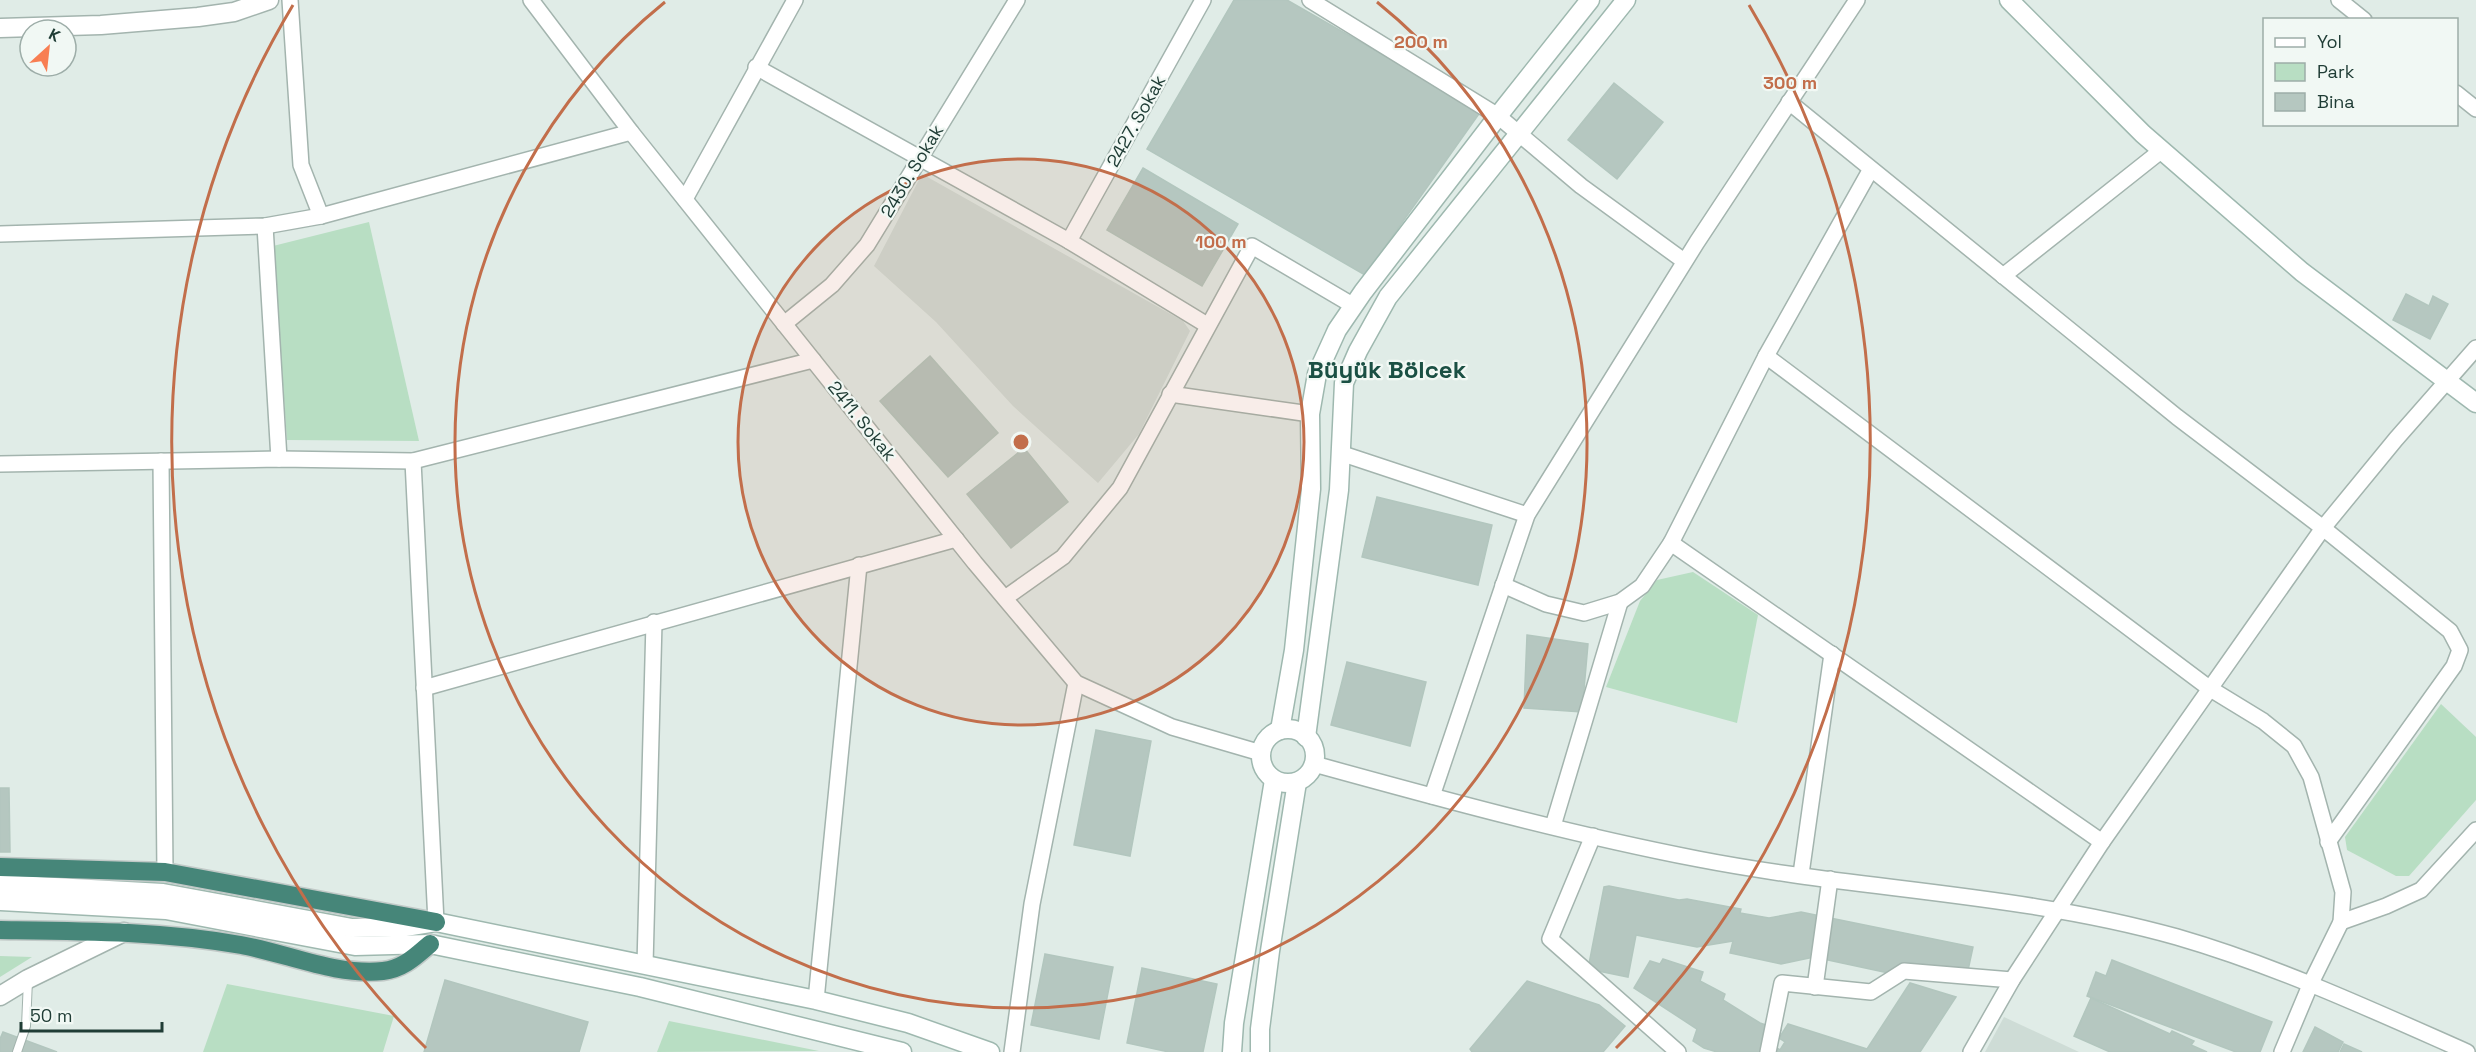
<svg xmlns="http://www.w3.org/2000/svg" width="2476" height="1052" font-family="'Space Grotesk',sans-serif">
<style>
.built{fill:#cedcd6}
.green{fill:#b8dec3}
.building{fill:#b5c7c0;stroke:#b2c6be;stroke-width:1.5}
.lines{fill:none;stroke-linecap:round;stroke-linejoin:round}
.service-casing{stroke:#a3b4ae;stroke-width:10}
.minor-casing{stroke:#a3b4ae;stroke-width:18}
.tertiary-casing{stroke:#a3b4ae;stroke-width:21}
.secondary-casing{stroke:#9eb8af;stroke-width:21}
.trunk-casing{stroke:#c1c9c7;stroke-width:21}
.service{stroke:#fff;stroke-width:8}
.minor{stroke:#fff;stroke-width:15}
.tertiary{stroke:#fff;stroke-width:18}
.secondary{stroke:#fff;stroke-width:18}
.trunk{stroke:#468679;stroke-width:18}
.ring{fill:none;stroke:#c26e4b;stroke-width:3}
.labels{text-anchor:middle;stroke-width:4.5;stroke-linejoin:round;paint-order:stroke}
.street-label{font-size:18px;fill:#203d36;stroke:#f1f8f4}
.district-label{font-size:24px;font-weight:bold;fill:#1b5044;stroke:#f1f8f4}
.centre{fill:#c26e4b;stroke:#f1f8f4;stroke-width:3}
.ring-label{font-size:18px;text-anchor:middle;font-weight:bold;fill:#c26e4b;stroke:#f1f8f4;stroke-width:4.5;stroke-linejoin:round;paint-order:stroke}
</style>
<rect width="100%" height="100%" fill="#e0ece7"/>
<!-- built -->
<g class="built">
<path d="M922,174l261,147 7,10 -51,103 -41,49 -85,-77 -77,-84 -62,-56z"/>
<path d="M2004,1017l75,35h-94z"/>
</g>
<!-- green -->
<g class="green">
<path d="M369,222l50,219 -132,-1 -14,-194z"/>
<path d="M1693,572l65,43 -21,108 -131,-36 34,-86 17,-21z"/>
<path d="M2441,704l35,33v63l-67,76h-13l-49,-26 -2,-13z"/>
<path d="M0,956l32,1 -32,20z"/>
<path d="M227,984l167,32 -11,36h-180z"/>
<path d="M669,1021l150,30 -162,1z"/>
</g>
<!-- building -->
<g class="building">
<path d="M1234,0h53l194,111 -116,164 -218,-126z"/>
<path d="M1614,83l49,39 -46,57 -49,-39z"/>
<path d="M1143,168l95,56 -36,62 -95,-56z"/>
<path d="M2406,294l23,12 4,-10 15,8 -18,35 -37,-19z"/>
<path d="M930,356l68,77 -50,44 -68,-76z"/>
<path d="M1024,448l44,54 -57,46 -44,-54z"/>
<path d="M1377,497l115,28 -14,60 -116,-28z"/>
<path d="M1527,635l61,9 -6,68 -58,-4z"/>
<path d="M1347,662l79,20 -16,64 -79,-21z"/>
<path d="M1096,730l55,11 -21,115 -56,-11z"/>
<path d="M0,788h9l1,64h-10z"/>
<path d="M1609,886l70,14 8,-1 54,10 -1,4 29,5 32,-6 172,35 -6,28h-14l-32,5 -107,-23 -33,7 -51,-11 3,-12 -36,6 -61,-12 -8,42 -40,-8 16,-82z"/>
<path d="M1045,954l68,13 -14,72 -68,-14z"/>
<path d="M1663,959l40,13 -3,9 25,13 -2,6 37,23 21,7 -9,15 8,5 5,-8 -6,-4 9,-14 79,25 43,-66 46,14 -36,55h-203l-13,-4 -11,-7 4,-12 -63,-41 16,-27 10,3z"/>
<path d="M2112,960l160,62 -12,30h-24l-149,-56 9,-24 10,4z"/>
<path d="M1142,968l75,16 -14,68h-34l-42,-9z"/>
<path d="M445,980l143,42 -9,30h-155z"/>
<path d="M1527,981l72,24 26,21 -22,26h-131l-2,-3z"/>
<path d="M2091,998l79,36 2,-3 22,10 -3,4 16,7h-97l-36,-16z"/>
<path d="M2315,1027l28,15 -5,10h-35z"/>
<path d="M3,1032l54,20h-57v-13z"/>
<path d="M2344,1044l18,8h-22z"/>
</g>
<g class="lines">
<!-- service casing -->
<g class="service-casing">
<path id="service" d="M17,1052l9,-26 2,-46"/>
</g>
<!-- minor casing -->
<g class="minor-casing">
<g id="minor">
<path d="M290,0l11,165 20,51"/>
<path d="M531,0l100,132 344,431 101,120 96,44 89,26"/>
<path d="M1310,0l188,116 83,70 103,75"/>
<path d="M2339,0l25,20"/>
<path d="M756,67l313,174 138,84"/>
<path d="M2456,93l20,16"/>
<path d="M1789,102l388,315 146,111 127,103 10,19 -6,16 -126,176"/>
<path d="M685,199l110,-199"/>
<path d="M265,226l14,233"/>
<path d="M0,234l265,-8 56,-10 310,-84"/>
<path d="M1069,241l134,-241"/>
<path d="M2003,276l159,-126"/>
<path d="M784,324l48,-39 35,-40 150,-245"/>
<path d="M1766,356l443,332 54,33 31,25 17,31 32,115 -2,30 -30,61 -29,69"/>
<path d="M1170,394l140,20"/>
<path d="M1340,453l187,62"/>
<path d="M161,461l4,411"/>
<path d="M413,461l23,461"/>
<path d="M0,464l279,-5 134,2 400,-101"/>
<path d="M1671,543l431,299"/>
<path d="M1503,585l43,19 38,9 36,-11 22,-16 29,-43 95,-187 105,-187"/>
<path d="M1005,598l58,-41 57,-69 132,-242 102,60"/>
<path d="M424,688l532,-149"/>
<path d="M1314,764c127,35 255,70 384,95 159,31 323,34 479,78 100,29 195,73 290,115"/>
<path d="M1432,796l95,-281 170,-273 160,-242"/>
<path d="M1553,826l67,-224"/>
<path d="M1593,836l-43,103 128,113"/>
<path d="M1801,874l31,-220"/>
<path d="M2341,922l45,-16 35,-16 55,-60"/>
<path d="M645,965l9,-343"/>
<path d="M1815,987l15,-108"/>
<path d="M816,1000l43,-435"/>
<path d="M1012,1052l20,-148 44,-221"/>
<path d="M1768,1052l14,-69 89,9 33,-21 108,9"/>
<path d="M1971,1052l41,-72 90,-138 221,-314 73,-89 80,-91"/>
</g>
</g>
<!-- tertiary casing -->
<g class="tertiary-casing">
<g id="tertiary">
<path d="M0,28l101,-3 97,-8 36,-5 35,-12"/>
<path d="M0,996l28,-17 96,-47"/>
</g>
</g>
<!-- secondary casing -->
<g class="secondary-casing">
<g id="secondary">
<path d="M2009,0l134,134 159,138 174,131"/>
<circle cx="1288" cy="756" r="27"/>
<path d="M1280,730l14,-80 17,-161 -1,-75 7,-40 20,-44 26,-38 142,-185 85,-107"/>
<path d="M1306,737l33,-247 5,-107 14,-32 30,-54 238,-297"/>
<path d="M0,884l163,9 189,35 53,-1 31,-5 380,78 92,23 82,29"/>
<path d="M0,901l166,9 189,36 75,-2 210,43 262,65"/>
<path d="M1232,1052l2,-29 40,-243"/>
<path d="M1260,1052v-23l10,-78 27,-169"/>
</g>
</g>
<!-- trunk casing -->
<g class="trunk-casing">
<g id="trunk">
<path d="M0,867l165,5 271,50"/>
<path d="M0,930c80,1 161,1 241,15 46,8 94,31 142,26 20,-2 33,-15 47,-27"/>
</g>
</g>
<!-- service -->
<use href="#service" class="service"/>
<!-- minor -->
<use href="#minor" class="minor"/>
<!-- tertiary -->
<use href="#tertiary" class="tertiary"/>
<!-- secondary -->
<use href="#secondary" class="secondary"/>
<!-- trunk -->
<use href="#trunk" class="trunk"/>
</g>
<!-- distance rings -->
<circle cx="1021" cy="442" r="283" fill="#c26e4b" fill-opacity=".12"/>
<g class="ring">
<circle cx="1021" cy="442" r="283"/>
<path d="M1377 2A566 566 0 1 1 665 2"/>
<path d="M426 1048A849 849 0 0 1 293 5M1749 5A849 849 0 0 1 1616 1048"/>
</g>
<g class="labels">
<!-- street labels -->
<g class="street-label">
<text transform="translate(1136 121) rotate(-61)" y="6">2427. Sokak</text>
<text transform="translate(912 171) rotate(-59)" y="6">2430. Sokak</text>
<text transform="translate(862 421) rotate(51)" y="6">2411. Sokak</text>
</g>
<!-- district labels -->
<g class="district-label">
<text x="1387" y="378">Büyük Bölcek</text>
</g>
</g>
<circle cx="1021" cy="442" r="9" class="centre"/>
<g class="ring-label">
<text x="1421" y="48">200 m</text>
<text x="1790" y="89">300 m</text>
<text x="1221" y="248">100 m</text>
</g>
<!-- legend -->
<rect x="2263" y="18" width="195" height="108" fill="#f1f8f4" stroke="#9dada8" stroke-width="1.5"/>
<rect x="2275" y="38" width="30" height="9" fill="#ffffff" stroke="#9dada8" stroke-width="1.5"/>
<text x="2317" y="48" font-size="18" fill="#203d36">Yol</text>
<rect x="2275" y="63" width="30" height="18" fill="#b8dec3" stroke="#9dada8" stroke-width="1.5"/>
<text x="2317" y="78" font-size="18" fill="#203d36">Park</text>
<rect x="2275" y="93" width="30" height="18" fill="#b5c7c0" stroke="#9dada8" stroke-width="1.5"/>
<text x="2317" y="108" font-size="18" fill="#203d36">Bina</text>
<!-- north arrow -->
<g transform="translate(48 48) rotate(27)"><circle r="28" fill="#f1f8f4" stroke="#9dada8" stroke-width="1.5"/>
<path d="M0-4.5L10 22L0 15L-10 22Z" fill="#f87e52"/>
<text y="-9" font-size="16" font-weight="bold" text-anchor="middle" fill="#203d36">K</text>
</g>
<!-- scale -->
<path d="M21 1022v9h141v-9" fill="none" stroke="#203d36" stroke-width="3"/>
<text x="30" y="1022" font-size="18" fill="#203d36" stroke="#f1f8f4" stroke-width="4.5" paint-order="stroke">50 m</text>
</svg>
